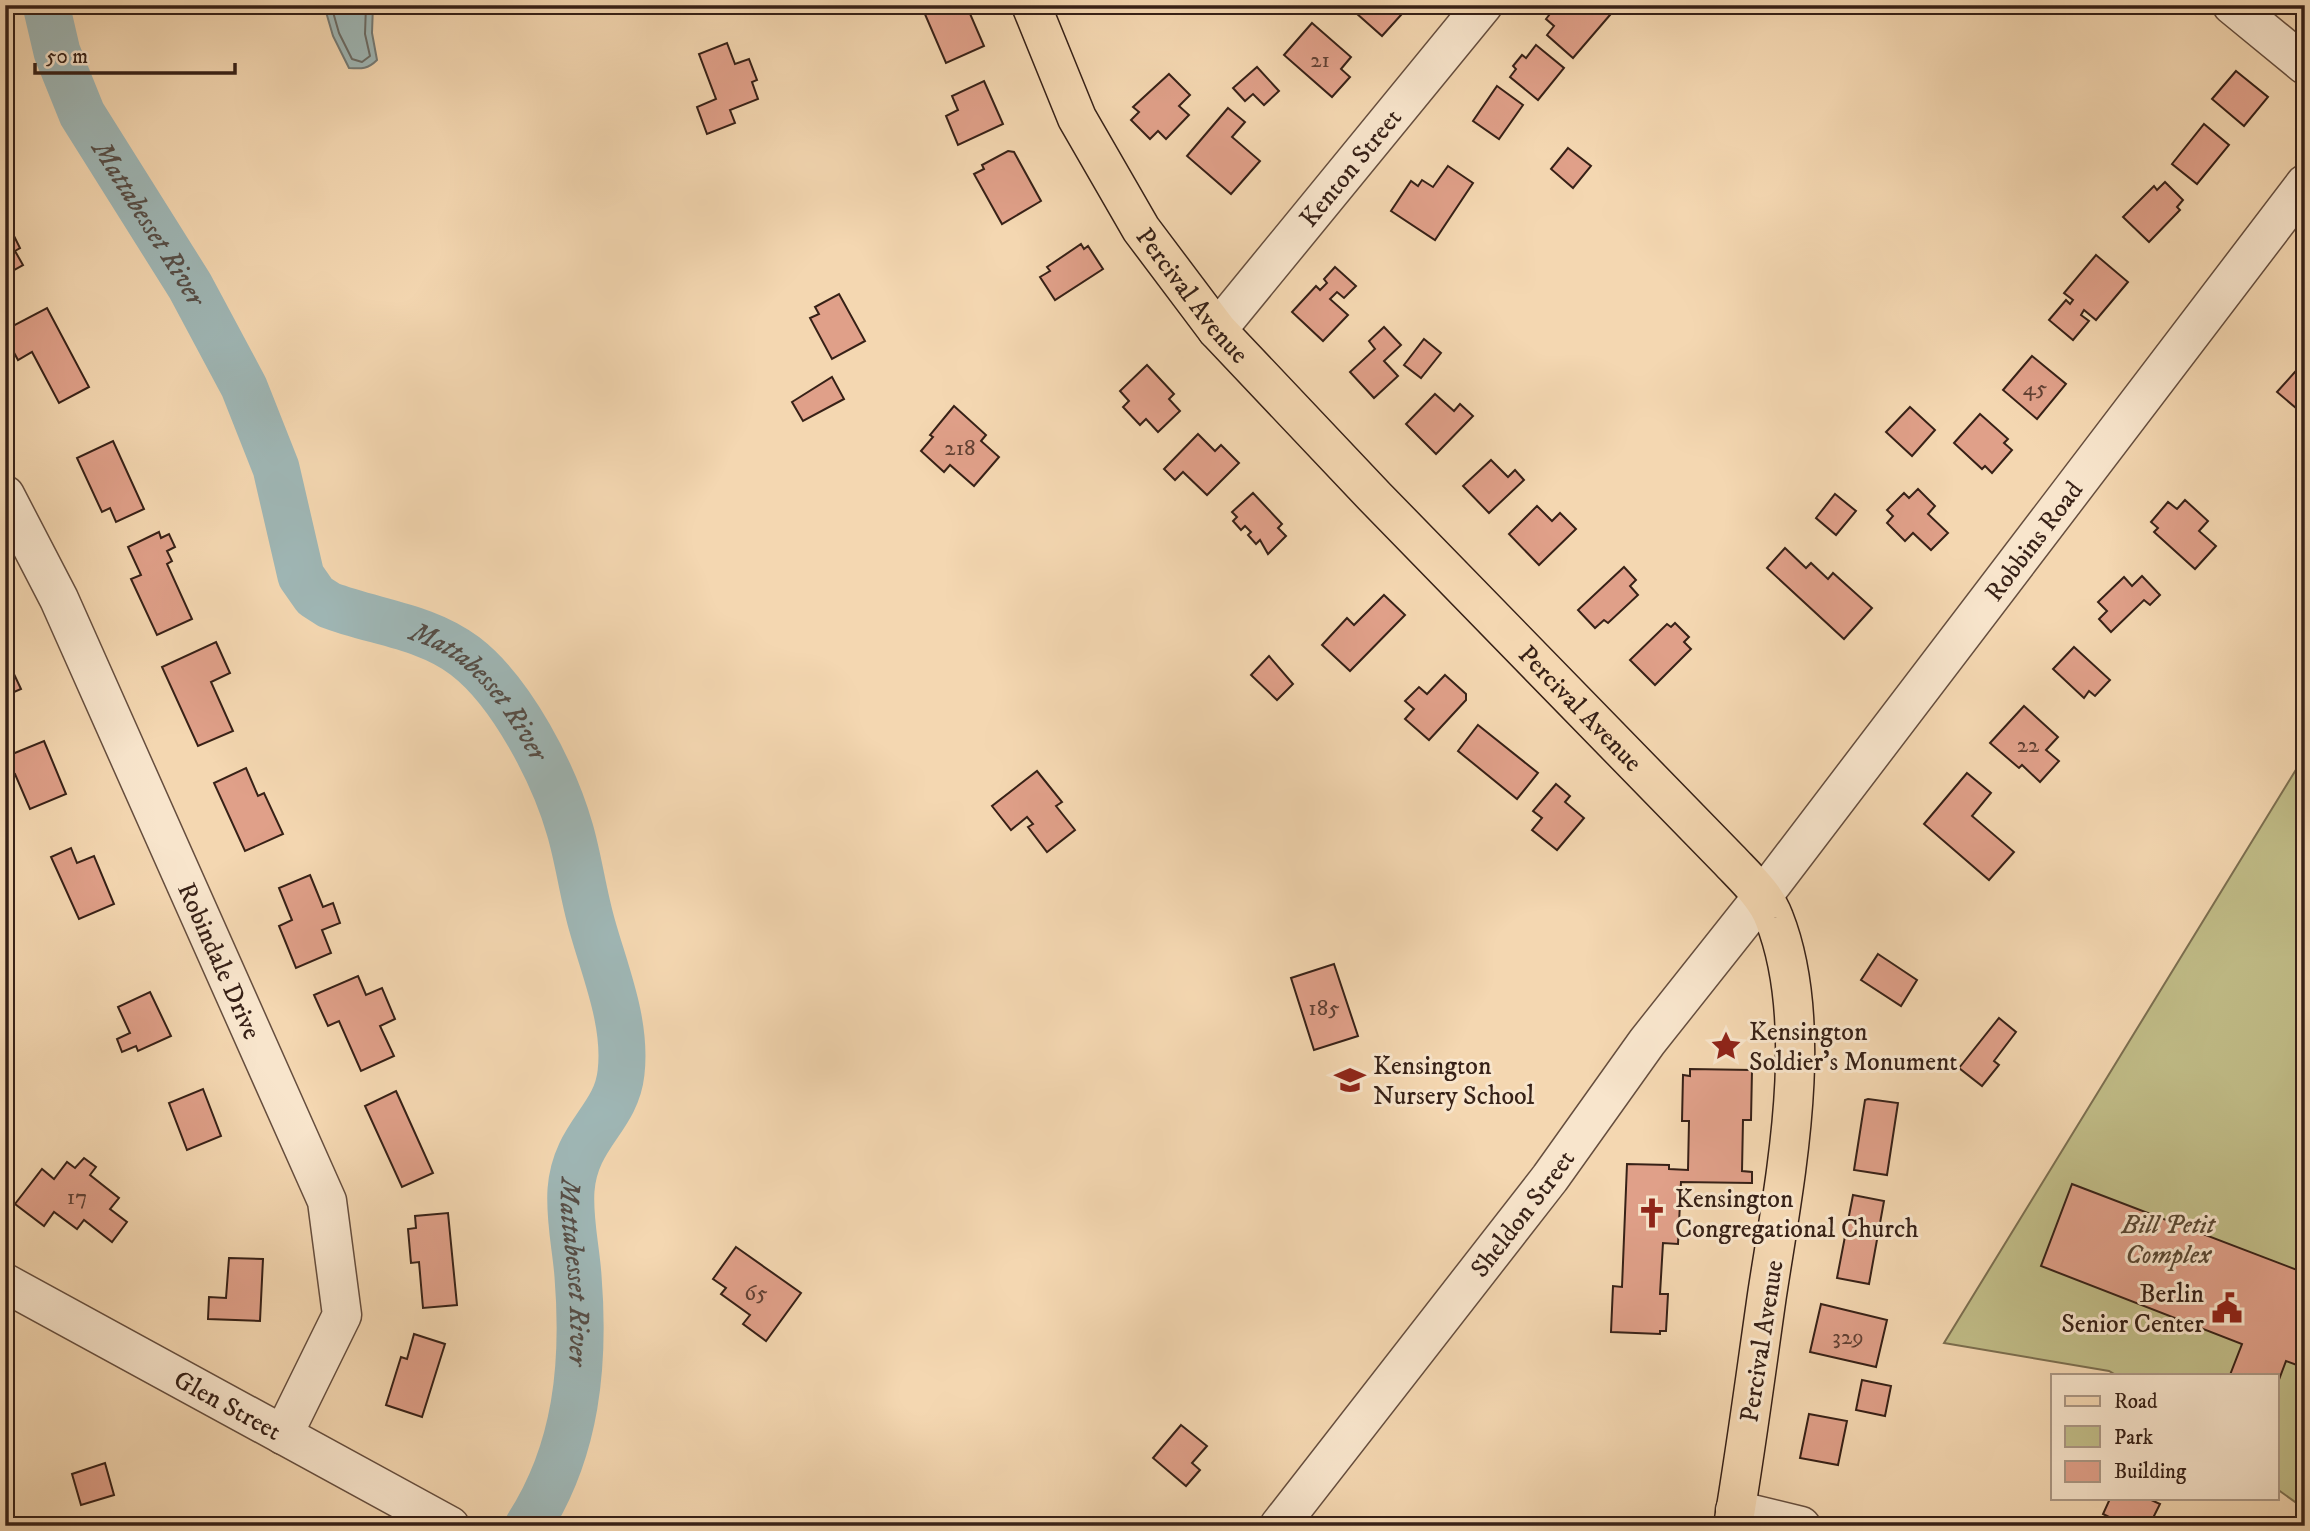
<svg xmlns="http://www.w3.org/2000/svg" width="2310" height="1531" font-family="'IM FELL DW Pica',serif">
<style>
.green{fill:#c1bd88;stroke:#7c6f50;stroke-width:2}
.water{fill:#9fb7b6;stroke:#757b76;stroke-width:2}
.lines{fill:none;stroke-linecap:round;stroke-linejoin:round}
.shore{stroke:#6b6c66;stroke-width:2}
.river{stroke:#9fb7b6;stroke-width:47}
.building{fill:#e0a089;stroke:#372117;stroke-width:2}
.minor-casing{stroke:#664e3e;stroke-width:41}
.major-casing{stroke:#372117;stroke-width:41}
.minor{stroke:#f8e5cc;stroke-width:38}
.major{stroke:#f4d7b1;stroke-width:38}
.labels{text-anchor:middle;stroke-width:6;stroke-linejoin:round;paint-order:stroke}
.number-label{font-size:23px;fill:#614134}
.street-label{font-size:26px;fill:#372117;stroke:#f8e5cc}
.poi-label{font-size:26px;fill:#372117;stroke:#f8e5cc;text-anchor:start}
.park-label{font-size:26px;font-style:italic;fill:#5a4833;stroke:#f8e5cc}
.water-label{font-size:28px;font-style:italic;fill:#564e47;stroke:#f8e5cc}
</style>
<rect width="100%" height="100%" fill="#f4d7b1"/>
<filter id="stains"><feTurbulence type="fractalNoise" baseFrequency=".00286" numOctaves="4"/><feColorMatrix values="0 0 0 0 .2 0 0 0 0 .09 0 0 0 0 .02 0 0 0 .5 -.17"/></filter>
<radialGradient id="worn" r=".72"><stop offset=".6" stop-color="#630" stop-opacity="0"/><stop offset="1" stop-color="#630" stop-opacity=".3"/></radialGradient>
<!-- green -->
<path class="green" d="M2305,755v754l-28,-20v-114h-161l-7,-4 -165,-28z"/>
<!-- water -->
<path class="water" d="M324,5h49l-1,28 5,27c-9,9 -15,9 -28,8l-16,-32z"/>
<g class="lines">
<!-- shore -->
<path class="shore" d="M331,5l8,28 13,26 10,3 8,-6 -5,-22 1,-29"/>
<!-- river -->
<path class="river" id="s1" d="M46,5l11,47 25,62 108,172 54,101 32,81 25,108 14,20 14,9c44,17 97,21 136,51 47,36 89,118 105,174 9,31 13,64 22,95 13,47 35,98 29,148 -5,46 -46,62 -50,117 -2,29 5,58 7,86 7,88 -1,174 -50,250"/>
</g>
<!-- building -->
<g class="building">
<path d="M921,5h35l3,8 9,-4 16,37 -38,17z"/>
<path d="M1347,5h63l-28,31z"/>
<path d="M1557,5h27l4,3 3,-3h22l3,3 -43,50 -26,-23 7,-9 -8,-7z"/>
<path d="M1312,23l39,34 -10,12 9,8 -18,20 -48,-42z"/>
<path d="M727,43l8,21 14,-5 8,21 -5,2 6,17 -28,11 5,13 -28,11 -10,-27 19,-8 -17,-45z"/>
<path d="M1536,45l28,23 -26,32 -28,-23 6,-8 -3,-3 9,-11 4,3z"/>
<path d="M1257,67l22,24 -15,14 -11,-11 -8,7 -12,-13z"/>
<path d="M2236,71l32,26 -24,29 -32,-27z"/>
<path d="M1169,74l21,21 -11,11 10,9 -23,24 -8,-8 -8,8 -19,-19 8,-8 -6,-5z"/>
<path d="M984,81l19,43 -45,21 -12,-29 12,-6 -6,-14z"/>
<path d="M1497,86l26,19 -24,34 -26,-18z"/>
<path d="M1228,108l17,14 -13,15 28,24 -29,33 -44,-38z"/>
<path d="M2204,124l25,21 -32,39 -25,-20z"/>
<path d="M1568,148l23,18 -18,22 -22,-19z"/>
<path d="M1008,151l6,1 27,49 -39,23 -28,-50 10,-5 -2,-4z"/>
<path d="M1448,166l25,17 -38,57 -44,-29 20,-30 7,5 4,-6 11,7z"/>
<path d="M2165,182l18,18 -6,7 3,3 -31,32 -26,-25 31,-31 3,4z"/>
<path d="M12,232l8,16 -5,3 8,14 -18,10v-39z"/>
<path d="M1081,244l3,5 4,-3 15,23 -48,31 -15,-23 10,-6 -3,-4z"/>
<path d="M2096,255l32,27 -32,38 -12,-10 -3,5 8,6 -16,19 -24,-20 17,-20 4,4 3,-4 -9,-7z"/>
<path d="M1335,267l21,19 -12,12 -7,-6 -7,7 18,16 -25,26 -31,-29 24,-26 4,4 7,-7 -3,-4z"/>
<path d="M839,294l26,47 -33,18 -22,-41 9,-4 -4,-7z"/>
<path d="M47,308l42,79 -30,16 -27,-51 -14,8 -13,-24v-6z"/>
<path d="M1384,327l17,18 -17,16 14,15 -24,22 -24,-26 25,-23 -6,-8z"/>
<path d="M1424,339l17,14 -20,25 -17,-13z"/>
<path d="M2032,356l34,28 -29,35 -34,-29z"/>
<path d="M2302,364l3,3 -2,47 -26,-22z"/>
<path d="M1147,365l27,29 -5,5 11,12 -22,21 -12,-13 -6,6 -17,-18 6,-6 -9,-10z"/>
<path d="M832,377l12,22 -41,22 -11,-19z"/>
<path d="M1435,394l19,17 6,-7 13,12 -37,38 -30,-30z"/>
<path d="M954,406l32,29 -5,6 18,16 -25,29 -24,-21 -6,7 -23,-21 12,-14 -3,-2z"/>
<path d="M1910,407l25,23 -23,26 -26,-24z"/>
<path d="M1980,414l28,25 -4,4 8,7 -20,23 -7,-7 -3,3 -28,-26z"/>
<path d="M1198,434l17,17 6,-6 18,18 -32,32 -24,-23 -8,8 -11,-11z"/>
<path d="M113,441l31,68 -28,13 -6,-14 -8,4 -25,-54z"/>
<path d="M1491,460l17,17 7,-7 9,10 -35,33 -26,-27z"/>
<path d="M1918,489l17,17 -7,8 20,19 -17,17 -18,-17 -8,8 -18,-18 6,-7 -6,-6 17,-17 5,5z"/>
<path d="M1253,493l29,31 -4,4 8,8 -18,18 -8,-14 -4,4 -8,-9 3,-3 -6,-6 -4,4 -8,-9 4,-4 -5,-5z"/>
<path d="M1835,494l21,17 -20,24 -20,-17z"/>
<path d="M2185,500l23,21 -9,10 17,15 -21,23 -41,-37 4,-4 -7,-6 17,-20 9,7z"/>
<path d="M1537,506l15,15 8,-8 16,16 -37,36 -30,-31z"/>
<path d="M159,532l2,6 8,-4 6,13 -8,4 5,10 -5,3 25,55 -35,16 -26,-56 10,-4 -13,-28z"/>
<path d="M1785,548l21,20 5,-5 17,16 5,-6 39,35 -28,31 -77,-71z"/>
<path d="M1624,567l12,13 -6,6 8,9 -30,28 -4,-3 -9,8 -17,-18z"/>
<path d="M2142,576l18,19 -10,10 -6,-5 -33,32 -12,-13 8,-8 -9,-9 26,-25 8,9z"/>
<path d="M1384,595l21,20 -55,56 -28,-26 25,-27 7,7z"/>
<path d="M1675,623l14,14 -5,5 7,7 -36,36 -25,-25 37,-36 4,3z"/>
<path d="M216,642l14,31 -19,9 22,49 -35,15 -36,-79z"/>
<path d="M2074,647l36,33 -15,16 -6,-5 -5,7 -31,-29z"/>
<path d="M5,655l16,34 -16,7z"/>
<path d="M1269,656l24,28 -16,16 -26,-25z"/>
<path d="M1445,675l21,19v6l-37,40 -24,-21 9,-10 -9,-8 14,-14 8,7z"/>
<path d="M2024,706l34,31 -12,13 13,11 -19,21 -18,-17 -3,3 -29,-25z"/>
<path d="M1478,725l60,48 -21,26 -59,-48z"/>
<path d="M44,741l22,53 -36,15 -15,-35 -10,4v-21z"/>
<path d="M246,768l12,28 6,-3 19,41 -38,17 -31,-68z"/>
<path d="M1037,771l25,31 -6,4 19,24 -28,22 -19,-25 5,-3 -6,-7 -16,13 -19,-24z"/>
<path d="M1967,773l24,20 -19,23 42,36 -25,28 -65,-56z"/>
<path d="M1556,784l14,12 -5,6 19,16 -27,32 -25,-20 10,-12 -9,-7z"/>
<path d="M71,848l6,15 17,-7 20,48 -35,15 -28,-62z"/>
<path d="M310,875l13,32 10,-4 7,20 -18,7 9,23 -35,15 -17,-42 13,-6 -13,-32z"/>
<path d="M1878,954l39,26 -16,26 -40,-26z"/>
<path d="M1334,964l24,72 -44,14 -23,-72z"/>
<path d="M358,976l8,19 16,-7 13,31 -15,7 14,30 -33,15 -22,-50 -11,5 -14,-31z"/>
<path d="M150,992l21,44 -33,15 -2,-5 -14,6 -5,-13 13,-6 -12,-26z"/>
<path d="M1999,1018l17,14 -22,29 5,4 -17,21 -23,-18z"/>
<path d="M1690,1069l62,1 -1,50h-8l-1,51 10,1v11l-71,-1 -3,62 -15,-1 -3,51h8l-2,37h-6v3l-49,-2 2,-46 9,1 5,-123 42,1v4l19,1 1,-49h-7l1,-46 7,1z"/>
<path d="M203,1089l18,47 -34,14 -18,-47z"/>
<path d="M396,1091l37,82 -31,14 -37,-81z"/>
<path d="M1868,1099l30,4 -11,72 -33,-5 11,-70z"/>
<path d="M84,1158l12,9 -6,8 29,23 -9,11 17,13 -15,20 -28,-22 -7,9 -23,-17 -10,14 -29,-22 27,-35 12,10 13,-17 8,6z"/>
<path d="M2072,1184l233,89v95l-19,-7 -9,24v-10h-47l12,-31 -201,-78z"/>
<path d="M1853,1195l31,6 -15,83 -32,-6z"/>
<path d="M448,1213l9,92 -34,3 -4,-46 -8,1 -3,-34 8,-1 -1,-12z"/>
<path d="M736,1247l65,46 -35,48 -23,-17 7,-9 -29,-21 5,-6 -13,-9z"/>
<path d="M229,1258l34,1 -3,62 -52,-2 1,-22 17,1z"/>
<path d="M1821,1304l66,16 -11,47 -66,-15z"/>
<path d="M414,1334l31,10 -23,73 -36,-12 15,-48 6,2z"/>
<path d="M1862,1380l29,6 -6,30 -29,-6z"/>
<path d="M1809,1414l38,7 -9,44 -38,-7z"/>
<path d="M1181,1425l26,21 -15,17 8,7 -14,16 -33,-28z"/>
<path d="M105,1463l9,32 -33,10 -9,-31z"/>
<path d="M2104,1498h43l13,6 -11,22h-22l-24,-12 6,-13z"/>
</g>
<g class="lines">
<!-- minor casing -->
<g class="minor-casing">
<g id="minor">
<path d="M2232,5l73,60"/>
<path id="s2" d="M1217,330l266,-325"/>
<path id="s3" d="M5,495l54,104 268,602 15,114 -59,120"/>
<path id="s4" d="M5,1283l445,243"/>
<path d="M1735,1510l66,16"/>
<path id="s5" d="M1279,1526l271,-348 97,-136 115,-145 543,-713"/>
</g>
</g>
<!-- major casing -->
<g class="major-casing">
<g id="major">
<path id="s6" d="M1031,5l46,113 64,111 76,101 159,168 353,362c16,17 37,36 45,58 43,109 10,265 -7,377 -11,77 -21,154 -34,231"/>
</g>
</g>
<!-- minor -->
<use href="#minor" class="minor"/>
<!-- major -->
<use href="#major" class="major"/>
</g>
<!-- icons -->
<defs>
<g id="sight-bare" transform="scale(2.415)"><path d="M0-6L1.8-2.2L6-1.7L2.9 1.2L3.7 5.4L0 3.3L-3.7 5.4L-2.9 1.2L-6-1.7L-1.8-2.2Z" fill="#8f2418" stroke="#f8e5cc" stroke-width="2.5" paint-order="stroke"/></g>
<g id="school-bare" transform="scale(2.415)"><path d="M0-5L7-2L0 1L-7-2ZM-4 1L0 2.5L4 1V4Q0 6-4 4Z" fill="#8f2418" stroke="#f8e5cc" stroke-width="2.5" paint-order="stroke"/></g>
<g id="church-bare" transform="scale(2.415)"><path d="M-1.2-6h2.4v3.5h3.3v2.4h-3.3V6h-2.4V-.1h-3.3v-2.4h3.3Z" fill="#8f2418" stroke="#f8e5cc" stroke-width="2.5" paint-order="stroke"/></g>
<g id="civic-bare" transform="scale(2.415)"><path d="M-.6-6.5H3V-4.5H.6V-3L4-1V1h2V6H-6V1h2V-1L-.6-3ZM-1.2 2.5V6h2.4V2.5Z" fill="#8f2418" stroke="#f8e5cc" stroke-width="2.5" paint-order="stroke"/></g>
</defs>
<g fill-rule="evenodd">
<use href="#sight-bare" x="1726" y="1046"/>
<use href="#school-bare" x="1350" y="1080"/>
<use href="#church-bare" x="1652" y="1213"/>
<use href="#civic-bare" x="2227" y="1308"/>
</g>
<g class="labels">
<!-- number labels -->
<g class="number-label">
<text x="1320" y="67">21</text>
<text x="2035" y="395">45</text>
<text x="960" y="455">218</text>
<text x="2028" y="752">22</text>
<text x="1324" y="1015">185</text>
<text x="77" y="1204">17</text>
<text x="756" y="1300">65</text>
<text x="1848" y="1344">329</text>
</g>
<!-- street labels -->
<g class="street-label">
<text dy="9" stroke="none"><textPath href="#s2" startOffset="210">Kenton Street</textPath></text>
<text dy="9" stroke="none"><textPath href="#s6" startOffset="334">Percival Avenue</textPath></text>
<text dy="9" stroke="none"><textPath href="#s5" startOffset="1241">Robbins Road</textPath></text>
<text dy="9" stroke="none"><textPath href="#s6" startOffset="901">Percival Avenue</textPath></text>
<text dy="9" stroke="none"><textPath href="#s3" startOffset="513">Robindale Drive</textPath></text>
<text dy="9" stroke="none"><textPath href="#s5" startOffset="396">Sheldon Street</textPath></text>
<text transform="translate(1761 1341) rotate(-81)" y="9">Percival Avenue</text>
<text dy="9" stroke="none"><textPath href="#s4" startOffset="254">Glen Street</textPath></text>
</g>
<!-- poi labels -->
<g class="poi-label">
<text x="1749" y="1040">Kensington<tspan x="1749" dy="30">Soldier's Monument</tspan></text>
<text x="1373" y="1074">Kensington<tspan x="1373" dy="30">Nursery School</tspan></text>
<text x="1675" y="1207">Kensington<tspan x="1675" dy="30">Congregational Church</tspan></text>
<text x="2204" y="1302" text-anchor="end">Berlin<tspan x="2204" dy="30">Senior Center</tspan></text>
</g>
<!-- park labels -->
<g class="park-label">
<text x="2168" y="1233">Bill Petit<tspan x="2168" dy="30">Complex</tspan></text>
</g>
<!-- water labels -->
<g class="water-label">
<text dy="10" stroke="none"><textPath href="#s1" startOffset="243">Mattabesset River</textPath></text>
<text dy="10" stroke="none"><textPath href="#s1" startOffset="852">Mattabesset River</textPath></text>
<text dy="10" stroke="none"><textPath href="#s1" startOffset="1484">Mattabesset River</textPath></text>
</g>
</g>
<!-- margin -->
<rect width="2310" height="1531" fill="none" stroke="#f4d7b1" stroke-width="28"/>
<rect x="7" y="7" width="2296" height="1517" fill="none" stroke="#372117" stroke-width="3.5"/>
<rect x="14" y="14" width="2282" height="1503" fill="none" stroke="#372117" stroke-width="2"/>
<!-- legend -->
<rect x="2051" y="1374" width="228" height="126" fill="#f8e5cc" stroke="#ab9784" stroke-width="2"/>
<rect x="2065" y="1396" width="35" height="10" fill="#f4d7b1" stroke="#ab9784" stroke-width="2"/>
<text x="2114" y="1408" font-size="21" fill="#372117">Road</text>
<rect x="2065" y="1426" width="35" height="21" fill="#c1bd88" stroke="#ab9784" stroke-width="2"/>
<text x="2114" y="1444" font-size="21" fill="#372117">Park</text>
<rect x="2065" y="1461" width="35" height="21" fill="#e0a089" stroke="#ab9784" stroke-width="2"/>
<text x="2114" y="1478" font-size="21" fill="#372117">Building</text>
<!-- scale -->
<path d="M35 63v10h200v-10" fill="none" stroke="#372117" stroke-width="3.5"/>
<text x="46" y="63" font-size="21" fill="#372117" stroke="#f8e5cc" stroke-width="5" paint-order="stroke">50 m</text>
<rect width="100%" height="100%" filter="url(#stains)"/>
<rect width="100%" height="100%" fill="url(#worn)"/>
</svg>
